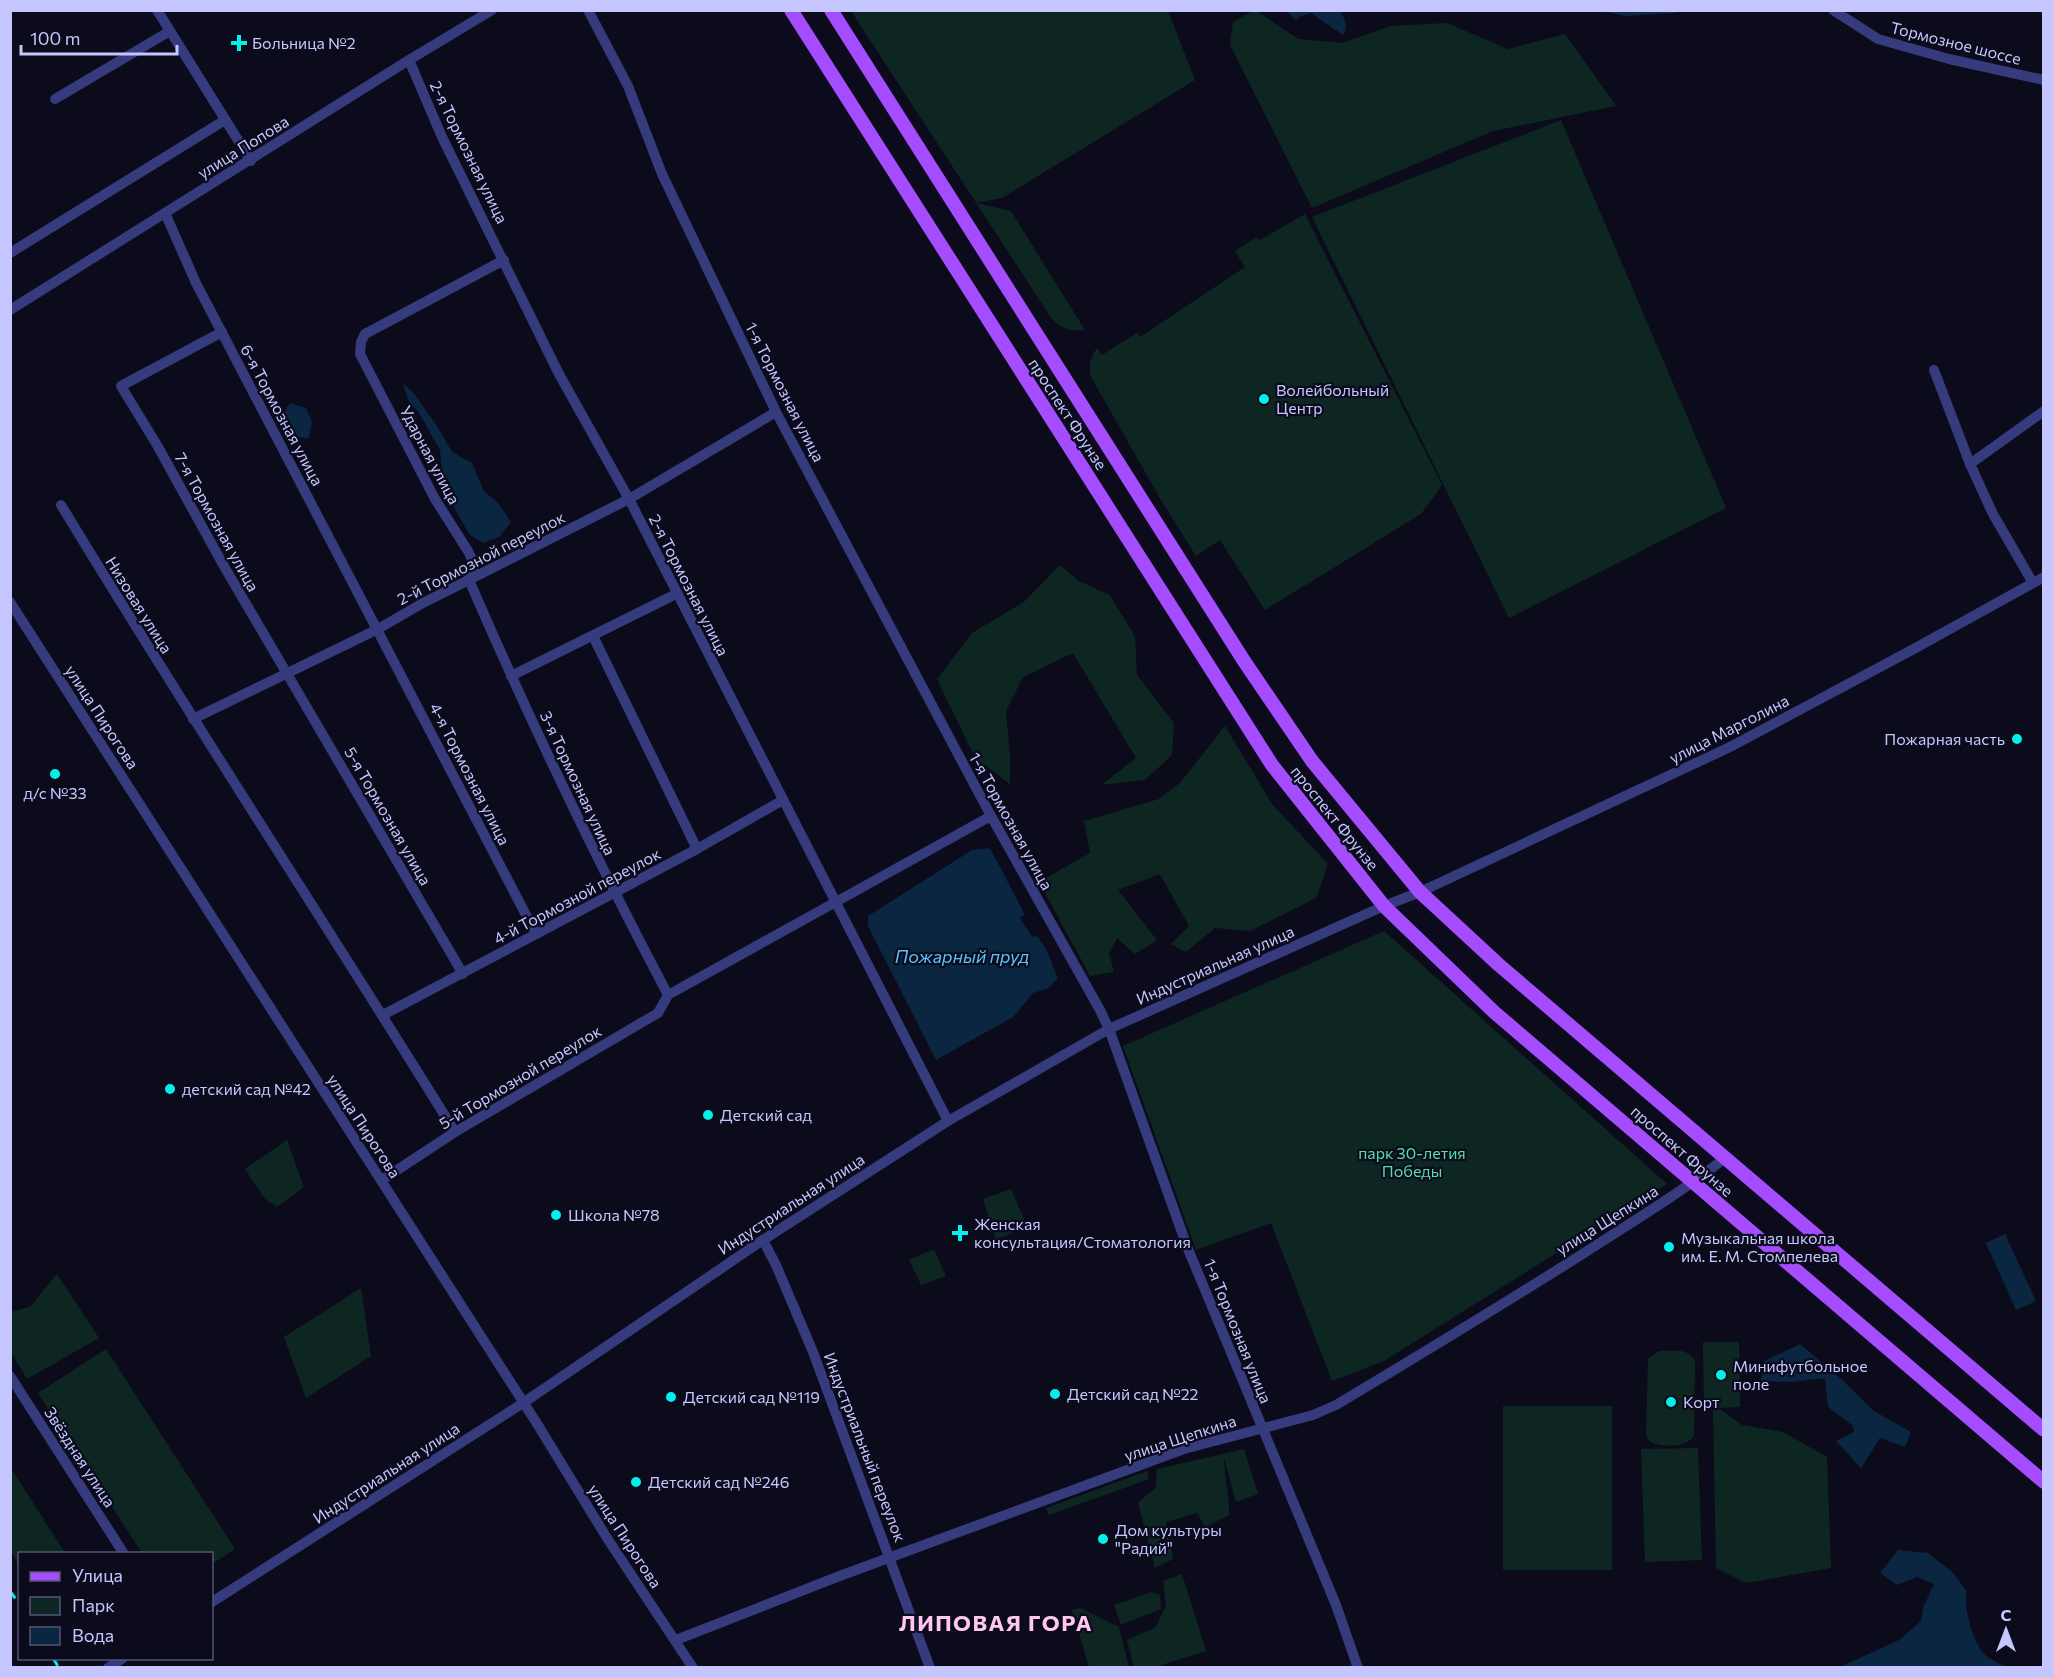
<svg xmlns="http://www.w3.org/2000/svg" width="2054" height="1678" font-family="Commissioner,sans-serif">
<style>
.green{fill:#0e2622}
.water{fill:#0b2640}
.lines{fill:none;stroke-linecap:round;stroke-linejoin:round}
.minor{stroke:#353b7c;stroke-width:10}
.major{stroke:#a54cff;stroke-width:14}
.rail{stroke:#00f0ea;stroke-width:3;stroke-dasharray:9 8;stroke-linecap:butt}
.poi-dot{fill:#00f0ea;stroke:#0b0b1c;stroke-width:2}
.labels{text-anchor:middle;stroke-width:4.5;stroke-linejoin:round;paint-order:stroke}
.poi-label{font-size:16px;fill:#c5c6ff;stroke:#0b0b1c;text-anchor:start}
.street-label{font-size:16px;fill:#c5c6ff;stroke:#0b0b1c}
.park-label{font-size:16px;fill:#51dfaa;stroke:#0b0b1c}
.water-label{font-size:18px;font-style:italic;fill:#53c5ff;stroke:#0b0b1c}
.district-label{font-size:22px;font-weight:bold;letter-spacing:1.5px;fill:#ffc7f2;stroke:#0b0b1c}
</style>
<rect width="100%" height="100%" fill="#0b0b1c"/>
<!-- green -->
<g class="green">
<path d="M851,11h317l27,69 -193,118 -26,5 35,8 74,119c-16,2 -25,-2 -35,-14z"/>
<path d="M1253,11h4l41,28 44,4 49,-17 56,-3 61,26 57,-15 51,72 -123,25 -181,77 -82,-163 3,-23z"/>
<path d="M1561,120l165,388 -217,110 -197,-401z"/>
<path d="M1305,214l137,271 -21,29 -156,96 -45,-70 -24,16 -35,-56 -70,-123c-3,-11 -1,-19 6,-29l5,7 35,-22 3,4 105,-70 -10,-16 22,-14 3,3z"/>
<path d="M1060,565l19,16 31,14 25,42 2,38 37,48 -2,32 -27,25 -44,5 35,-27 -63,-105 -50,24 -17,34 4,44v29l-35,-26 -38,-79 35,-46 52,-31z"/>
<path d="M1225,726l47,78 56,60 -12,34 -66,33 -35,-3 -29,24 -15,-8 18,-18 -29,-52 -42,16 39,50 -22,14 -18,-16 -8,15 5,19 -24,4 -51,-94 51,-29 -6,-32 75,-22 21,-16z"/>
<path d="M1384,931l283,253 -283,177 -52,20 -61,-158 -75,27 -73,-204z"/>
<path d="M287,1140l17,47 -27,20 -13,-9 -19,-29z"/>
<path d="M1011,1189l16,37 -31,14 -13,-41z"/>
<path d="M934,1249l12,27 -25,9 -12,-25z"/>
<path d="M57,1274l42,64 -72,41 -16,-27v-40l19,-5z"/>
<path d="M361,1288l10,68 -65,42 -22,-61z"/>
<path d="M1703,1342h36l1,65 -22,1 24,17 41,7 44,25 4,111 -85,15 -30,-15 -3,-160h-9z"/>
<path d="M106,1349l129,200 -23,15v-10l-70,-1 -104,-160z"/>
<path d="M1659,1351c15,0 28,-4 36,10l-1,74c-7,14 -31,12 -44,7l-4,-7 2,-76z"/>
<rect x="1503" y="1406" width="109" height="164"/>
<path d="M1698,1448l4,112 -57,2 -4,-113z"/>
<path d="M1244,1449l14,45 -22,8 -12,-44c0,19 6,38 5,57l-24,12 -8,-14 -31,9 7,37 -18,9 -17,-65 18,-16 1,-18z"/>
<path d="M10,1468h1l54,85 -45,1 -1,12 -8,-15z"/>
<path d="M1147,1471l2,8 -100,36 -3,-7z"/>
<path d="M1182,1574l24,77 -51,16h-21l-7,-27 29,-13 10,-22 -3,-24z"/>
<path d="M1152,1592l8,3 1,14 -40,16 -7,-20z"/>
<path d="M1080,1608l39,19 10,40h-40l-17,-57z"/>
</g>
<!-- water -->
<g class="water">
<path d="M1287,11h53c5,9 9,15 3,24l-32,-22 -12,4 -3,4z"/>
<path d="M1602,11h77l-4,2 -50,3z"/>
<path d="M403,383l10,9 24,34 15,26 20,11 12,28 15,13 12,18 -12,15 -16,6 -14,-9 -25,-44 -4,-40 -21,-37 -11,-13z"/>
<path d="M290,403l16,5 6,14 -3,16 -17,-1 -11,-19z"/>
<path d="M990,848l35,67 -5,3 12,19 5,-1 9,13 12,29 -9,10 -16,5 -20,24 -77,43 -68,-134v-10l104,-66z"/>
<path d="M2005,1234l31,67 -20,9 -30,-67z"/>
<path d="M1800,1344l39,33 35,34 37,21 -6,15 -25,-9 -19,30 -25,-27 18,-9 -1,-6 -25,-19 -3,-29 -34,4 -30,-1 3,-20z"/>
<path d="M1898,1550l30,3 25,20 14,19c-4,15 6,51 18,63 6,5 15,8 21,12h-166l59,-27 22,-19 2,-13 11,-24 -17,-7 -20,8 -17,-12z"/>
</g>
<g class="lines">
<!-- minor -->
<g class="minor">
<path d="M157,10l94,151"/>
<path d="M588,10l40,76 34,88 114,238 215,404 109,194 9,19 79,220 148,356 22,63"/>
<path d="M1833,10l45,29 71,20 95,21"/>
<path d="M409,60l33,77 117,237 70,125 319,622"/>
<path d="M55,99l115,-68"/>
<path d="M165,213l31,70 340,651"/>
<path d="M10,253l215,-133"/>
<path d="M504,260l-139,74 -4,8 -1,12 75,145 33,52 7,14 -6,15c61,141 127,279 199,415"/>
<path d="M10,310l399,-250 83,-50"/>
<path d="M222,332l-101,54 36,59 68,123 238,406"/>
<path d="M1934,370l36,94 23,50 40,69"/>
<path d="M1970,464l74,-53"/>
<path d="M61,505c128,211 264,417 394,627"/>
<path d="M10,602l526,820 71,116 86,130"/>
<path d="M593,636l104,213"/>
<path d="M511,676l165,-82"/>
<path d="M193,719l185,-90 45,-26 206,-104 147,-87"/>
<path d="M668,995l323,-179"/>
<path d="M383,1015l314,-166 86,-49"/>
<path d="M382,1180l73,-48 203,-119 10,-18"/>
<path d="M763,1240l13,25 37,87 117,316"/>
<path d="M10,1376l114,178"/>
<path d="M212,1602l311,-199 240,-163 185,-119 161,-92 275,-123 36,-14 310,-145 180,-96 134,-74"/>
<path d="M676,1640l161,-63 347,-128 129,-34 23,-10c82,-49 164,-99 245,-150 49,-32 98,-61 144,-97"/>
<path d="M108,1668l15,-10"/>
</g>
<!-- major -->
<g class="major">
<path d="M791,10l481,755 112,141 110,106 550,470"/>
<path d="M831,10l413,651 68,100 108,131 79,73 545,465"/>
</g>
<!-- rail -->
<g class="rail">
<path d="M10,1591l10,14"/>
<path d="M53,1658l6,10"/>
</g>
</g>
<!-- markers -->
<g class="poi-dot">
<path d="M236 34h6v6h6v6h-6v6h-6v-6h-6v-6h6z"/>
<circle cx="1264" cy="399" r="6"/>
<circle cx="2017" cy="739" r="6"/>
<circle cx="55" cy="774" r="6"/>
<circle cx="170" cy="1089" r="6"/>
<circle cx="708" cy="1115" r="6"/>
<circle cx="556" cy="1215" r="6"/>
<path d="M957 1224h6v6h6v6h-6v6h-6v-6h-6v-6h6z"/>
<circle cx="1669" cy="1247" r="6"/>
<circle cx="1721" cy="1375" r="6"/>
<circle cx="1055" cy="1394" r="6"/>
<circle cx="671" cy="1397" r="6"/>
<circle cx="1671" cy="1402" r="6"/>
<circle cx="636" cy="1482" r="6"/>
<circle cx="1103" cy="1539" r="6"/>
</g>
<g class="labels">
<!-- poi labels -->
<g class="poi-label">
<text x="252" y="49">Больница №2</text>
<text x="1276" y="396">Волейбольный<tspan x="1276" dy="18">Центр</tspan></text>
<text x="2005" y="745" text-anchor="end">Пожарная часть</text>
<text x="55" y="799" text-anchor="middle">д/с №33</text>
<text x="182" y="1095">детский сад №42</text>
<text x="720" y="1121">Детский сад</text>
<text x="568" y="1221">Школа №78</text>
<text x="974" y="1230">Женская<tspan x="974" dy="18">консультация/Стоматология</tspan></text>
<text x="1681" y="1244">Музыкальная школа<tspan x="1681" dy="18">им. Е. М. Стомпелева</tspan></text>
<text x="1733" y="1372">Минифутбольное<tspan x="1733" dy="18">поле</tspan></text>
<text x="1067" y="1400">Детский сад №22</text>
<text x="683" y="1403">Детский сад №119</text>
<text x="1683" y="1408">Корт</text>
<text x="648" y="1488">Детский сад №246</text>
<text x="1115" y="1536">Дом культуры<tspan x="1115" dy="18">"Радий"</tspan></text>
</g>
<!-- street labels -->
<g class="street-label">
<text transform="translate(1956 43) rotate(14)" y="6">Тормозное шоссе</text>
<text transform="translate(243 147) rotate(-32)" y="6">улица Попова</text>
<text transform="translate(469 152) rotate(64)" y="6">2-я Тормозная улица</text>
<text transform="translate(785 392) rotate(63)" y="6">1-я Тормозная улица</text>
<text transform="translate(1068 414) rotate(57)" y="6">проспект Фрунзе</text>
<text transform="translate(282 415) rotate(62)" y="6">6-я Тормозная улица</text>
<text transform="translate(430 455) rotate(62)" y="6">Ударная улица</text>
<text transform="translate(217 522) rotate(61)" y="6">7-я Тормозная улица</text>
<text transform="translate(481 558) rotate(-27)" y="6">2-й Тормозной переулок</text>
<text transform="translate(689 585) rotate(63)" y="6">2-я Тормозная улица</text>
<text transform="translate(139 605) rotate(58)" y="6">Низовая улица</text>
<text transform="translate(102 717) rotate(57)" y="6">улица Пирогова</text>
<text transform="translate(1729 729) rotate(-27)" y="6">улица Марголина</text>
<text transform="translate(470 774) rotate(63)" y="6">4-я Тормозная улица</text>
<text transform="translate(578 783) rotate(65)" y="6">3-я Тормозная улица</text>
<text transform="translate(388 816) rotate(60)" y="6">5-я Тормозная улица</text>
<text transform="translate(1335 818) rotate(51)" y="6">проспект Фрунзе</text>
<text transform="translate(1011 821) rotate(61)" y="6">1-я Тормозная улица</text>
<text transform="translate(577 896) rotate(-28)" y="6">4-й Тормозной переулок</text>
<text transform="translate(1215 965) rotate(-24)" y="6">Индустриальная улица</text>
<text transform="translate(520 1077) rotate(-31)" y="6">5-й Тормозной переулок</text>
<text transform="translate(364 1126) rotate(57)" y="6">улица Пирогова</text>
<text transform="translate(1682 1151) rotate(41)" y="6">проспект Фрунзе</text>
<text transform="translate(791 1204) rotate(-33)" y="6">Индустриальная улица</text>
<text transform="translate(1607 1220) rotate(-32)" y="6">улица Щепкина</text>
<text transform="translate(1238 1331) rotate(68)" y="6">1-я Тормозная улица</text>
<text transform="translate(1180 1438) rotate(-18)" y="6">улица Щепкина</text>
<text transform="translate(865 1447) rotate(69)" y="6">Индустриальный переулок</text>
<text transform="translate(80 1457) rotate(57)" y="6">Звёздная улица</text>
<text transform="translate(386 1473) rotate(-33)" y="6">Индустриальная улица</text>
<text transform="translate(625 1536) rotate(57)" y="6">улица Пирогова</text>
</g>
<!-- park labels -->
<g class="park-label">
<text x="1412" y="1159">парк 30-летия<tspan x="1412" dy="18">Победы</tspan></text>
</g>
<!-- water labels -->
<g class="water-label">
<text x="962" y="963">Пожарный пруд</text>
</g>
<!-- district labels -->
<g class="district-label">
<text x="996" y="1631">ЛИПОВАЯ ГОРА</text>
</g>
</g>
<!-- border -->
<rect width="2054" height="1678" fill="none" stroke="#c5c6ff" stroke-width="24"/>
<!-- legend -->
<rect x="18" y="1552" width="195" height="108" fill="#0b0b1c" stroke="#555677" stroke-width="1.5"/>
<rect x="30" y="1572" width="30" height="9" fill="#a54cff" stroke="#555677" stroke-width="1.5"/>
<text x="72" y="1582" font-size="18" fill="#c5c6ff">Улица</text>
<rect x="30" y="1597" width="30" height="18" fill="#0e2622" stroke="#555677" stroke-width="1.5"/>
<text x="72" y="1612" font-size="18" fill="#c5c6ff">Парк</text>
<rect x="30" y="1627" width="30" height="18" fill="#0b2640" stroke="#555677" stroke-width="1.5"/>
<text x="72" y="1642" font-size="18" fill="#c5c6ff">Вода</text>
<!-- north arrow -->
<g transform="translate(2006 1630)" stroke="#0b0b1c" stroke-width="4.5" paint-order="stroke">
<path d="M0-4.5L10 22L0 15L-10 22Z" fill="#c5c6ff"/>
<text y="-9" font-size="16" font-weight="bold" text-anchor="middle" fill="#c5c6ff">С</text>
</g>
<!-- scale -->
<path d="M21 45v9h156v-9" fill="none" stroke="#c5c6ff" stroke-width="3"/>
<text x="30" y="45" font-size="18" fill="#c5c6ff" stroke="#0b0b1c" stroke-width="4.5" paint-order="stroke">100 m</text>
</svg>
